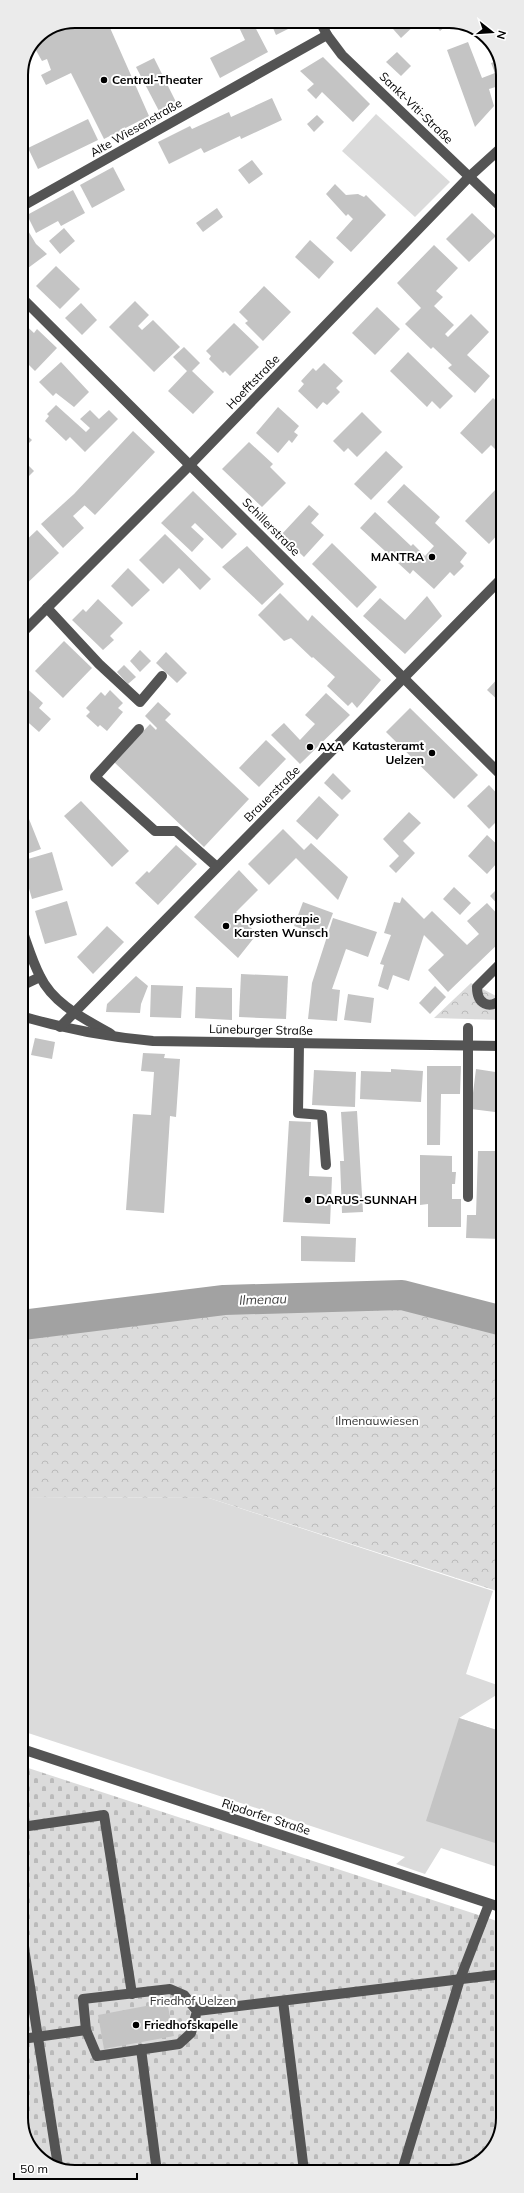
<svg xmlns="http://www.w3.org/2000/svg" width="524" height="2193" font-family="Mulish,sans-serif">
<style>
.grass{fill:#dbdbdb}
.forest{fill:url(#forest-crowns)}
.cemetery{fill:url(#cemetery-stones)}
.lines{fill:none;stroke-linecap:round;stroke-linejoin:round}
.river{stroke:#a2a2a2;stroke-width:30}
.building{fill:#c4c4c4}
.minor{stroke:#545454;stroke-width:10}
.poi-dot{fill:#000;stroke:#fff;stroke-width:1.5}
.labels{text-anchor:middle;stroke-width:4;stroke-linejoin:round;paint-order:stroke}
.poi-label{font-size:12px;font-weight:bold;fill:#000;stroke:#fff;text-anchor:start}
.street-label{font-size:12px;fill:#000;stroke:#fff}
.park-label{font-size:12px;fill:#323232;stroke:#fff}
.water-label{font-size:13px;font-style:italic;fill:#434343;stroke:#fff}
.rim{fill:none;stroke:#000;stroke-width:2}
</style>
<defs>
<pattern id="forest-crowns" width="20" height="18" patternUnits="userSpaceOnUse"><rect width="20" height="18" fill="#dbdbdb"/><path d="M2 6a3 3 0 1 1 6 0M12 15a3 3 0 1 1 6 0" fill="none" stroke="#bababa"/></pattern>
<pattern id="cemetery-stones" width="16" height="16" patternUnits="userSpaceOnUse"><rect width="16" height="16" fill="#dbdbdb"/><path d="M2 7V4a2 2 0 0 1 4 0v3zM10 15v-3a2 2 0 0 1 4 0v3z" fill="#bababa"/></pattern>
</defs>
<rect width="100%" height="100%" fill="#fff"/>
<!-- grass -->
<g class="grass">
<path d="M376,114l74,68 -35,35 -73,-66z"/>
<path d="M22,1497l187,1 284,93 -27,83 37,13v4l-44,27 44,14v137l-62,-21 -16,26 -29,-10 9,-7 -383,-126z"/>
</g>
<!-- forest -->
<g class="forest">
<path d="M471,983l27,14 4,-6v29l-68,-2z"/>
<path d="M402,1295l101,26v272l-294,-95 -187,-1v-172l202,-25z"/>
</g>
<!-- cemetery -->
<path class="cemetery" d="M22,1766l481,157v195l-13,35 -31,18 -388,1 -32,-14 -17,-30z"/>
<g class="lines">
<!-- river -->
<path class="river" d="M22,1325l202,-25 178,-5 101,26"/>
</g>
<!-- building -->
<g class="building">
<path d="M75,21h32l42,95 -45,23 -33,-66 -25,12 -5,-10 10,-5 -4,-11 -5,2 -9,-16 4,-4v-4z"/>
<path d="M204,21h11l-8,4z"/>
<path d="M236,21h16l16,31 -48,26 -10,-20 35,-18z"/>
<path d="M270,21h34l-28,14z"/>
<path d="M386,21h33l-18,17z"/>
<path d="M432,21h20l-12,10z"/>
<path d="M468,42l14,36 13,-5 -4,-10 9,-3 2,5v20l-13,4 5,17 -19,21 -28,-77z"/>
<path d="M397,52l14,14 -10,10 -15,-14z"/>
<path d="M323,57l47,47 -17,18 -31,-30 -6,7 -9,-9 7,-6 -14,-13z"/>
<path d="M154,58l22,44 -17,9 -23,-44z"/>
<path d="M272,98l10,22 -41,19 -1,-3 -36,17 -3,-5 -32,16 -11,-22 32,-16 2,3 37,-17 2,5z"/>
<path d="M317,115l7,7 -10,10 -7,-8z"/>
<path d="M88,119l10,21 -60,29 -10,-21z"/>
<path d="M252,160l11,14 -14,10 -11,-14z"/>
<path d="M113,167l12,23 -33,18 -12,-23z"/>
<path d="M335,184l11,11 12,-1 6,3 2,-2 20,20 -35,37 -15,-14 17,-19 -5,-5 -2,2 -20,-22z"/>
<path d="M73,190l12,23 -24,13 -3,-5 -22,12 -9,-18z"/>
<path d="M217,208l6,9 -20,15 -7,-9z"/>
<path d="M472,213l24,23 -27,26 -23,-23z"/>
<path d="M21,219l15,25 11,10 -23,17 -3,-3z"/>
<path d="M64,228l11,13 -15,13 -11,-13z"/>
<path d="M310,240l24,22 -15,17 -24,-22z"/>
<path d="M434,245l24,23 -22,23 7,6 -9,9 20,19 -9,9 3,3 23,-23 18,18 -22,23 23,21 -15,17 -27,-25 4,-3 -19,-18 -2,2 -26,-25 16,-16 -24,-25z"/>
<path d="M56,266l24,23 -20,20 -24,-23z"/>
<path d="M264,286l27,26 -28,29 -18,-18 3,-2 -9,-9z"/>
<path d="M135,301l14,14 -11,11 4,4 11,-10 27,27 -26,25 -45,-45z"/>
<path d="M81,303l16,17 -15,15 -17,-17z"/>
<path d="M377,307l23,22 -25,26 -23,-22z"/>
<path d="M21,321l13,12 3,-4 20,19 -22,23 -14,-14z"/>
<path d="M234,323l25,24 -29,29 -5,-5 -2,2 -14,-14 2,-3 -5,-5z"/>
<path d="M184,347l16,16 -8,8 22,21 -21,22 -25,-23 19,-20 -14,-14z"/>
<path d="M408,352l45,44 -13,13 -8,-8 -5,6 -37,-36z"/>
<path d="M61,362l28,30 -15,15 -18,-14 -3,3 -14,-14z"/>
<path d="M324,363l19,18 -7,7 4,4 -13,13 -4,-3 -6,7 -19,-18 6,-7 -3,-3 12,-13 3,3z"/>
<path d="M493,398l9,8v50l-11,-11 -9,9 -22,-21z"/>
<path d="M56,405l30,27 4,-4 -10,-9 10,-9 9,9 10,-9 9,9 -33,33 -15,-15 -4,4 -21,-20 4,-5 -2,-2z"/>
<path d="M278,407l21,19 -5,6 4,3 -6,8 -3,-3 -11,13 -22,-20z"/>
<path d="M362,412l20,20 -25,25 -9,-9 -4,4 -11,-11z"/>
<path d="M21,430l11,10 -11,11z"/>
<path d="M133,431l22,21 -60,63 -14,-13 4,3 -12,11 11,12 -21,20 -22,-24 33,-30z"/>
<path d="M249,442l24,22 -3,3 16,16 -24,24 -40,-38z"/>
<path d="M386,451l17,16 -32,33 -17,-16z"/>
<path d="M21,458l13,13 -13,13z"/>
<path d="M404,484l36,33 -5,6 32,30 -7,9 4,4 -10,10 -4,-4 -16,17 -21,-19 -3,4 -50,-46 15,-16 36,34 2,-2 12,12 9,-10 -47,-44z"/>
<path d="M499,486l3,3v41l-13,14 -24,-23z"/>
<path d="M193,491l44,43 -15,15 -27,-26 -4,4 13,12 -12,13 -31,-29z"/>
<path d="M309,505l10,9 -8,9 13,12 -20,22 -23,-22z"/>
<path d="M37,530l22,23 -38,36v-44z"/>
<path d="M165,534l46,45 -11,11 -21,-22 -16,16 -24,-24z"/>
<path d="M332,543l45,44 -20,21 -45,-44z"/>
<path d="M247,546l37,38 -22,21 -40,-38z"/>
<path d="M128,568l22,22 -18,17 -21,-21z"/>
<path d="M280,593l28,28 4,-6 69,65 -24,28 -5,-6 -4,4 -21,-20 8,-9 -22,-20 -1,1 -21,-20 -7,3 -26,-26z"/>
<path d="M427,596l15,20 -37,38 -42,-38 17,-18 25,22z"/>
<path d="M98,599l25,24 -13,13 4,4 -11,10 -31,-30 11,-11 3,3z"/>
<path d="M64,641l28,27 -29,30 -28,-27z"/>
<path d="M140,650l11,11 -11,11 -10,-11z"/>
<path d="M166,652l21,21 -10,10 -21,-20z"/>
<path d="M124,665l12,12 -8,7 -11,-12z"/>
<path d="M502,674v30l-15,-14z"/>
<path d="M21,683l22,20 -4,5 12,11 -12,13 -18,-16z"/>
<path d="M110,690l13,13 -5,5 5,4 -16,19 -7,-6 -2,2 -12,-11 4,-4 -4,-4 15,-16 4,4z"/>
<path d="M326,693l24,22 -50,49 -29,-29 13,-12 16,17 15,-16 -10,-9z"/>
<path d="M158,702l13,12 -6,6 84,79 -45,48 -90,-85 36,-38 6,6 1,-2 -12,-12z"/>
<path d="M410,708l68,67 -24,24 -68,-67z"/>
<path d="M266,740l20,19 -27,28 -20,-19z"/>
<path d="M333,773l18,18 -9,9 -18,-17z"/>
<path d="M489,785l13,14v17l-13,13 -22,-23z"/>
<path d="M319,796l20,19 -22,25 -21,-19z"/>
<path d="M81,801l48,50 -17,16 -48,-51z"/>
<path d="M409,812l12,11 -18,18 12,12 -19,20 -7,-7 10,-10 -16,-17z"/>
<path d="M27,814l14,35 -20,7v-38z"/>
<path d="M502,820v13l-6,-7z"/>
<path d="M283,829l21,21 7,-7 37,34 -10,23 -42,-42 -27,27 -21,-21z"/>
<path d="M487,835l15,14v3l-7,9 2,2 -10,11 -19,-18z"/>
<path d="M176,845l21,19 -39,41 -23,-22 12,-12 2,2z"/>
<path d="M52,852l11,38 -31,9 -11,-38z"/>
<path d="M239,870l19,20 -22,22 21,22 -19,24 -44,-41z"/>
<path d="M502,884v25l-12,-13z"/>
<path d="M454,887l17,16 -11,12 -17,-16z"/>
<path d="M402,897l22,22 8,-8 35,34 12,-11 -12,-13 20,-18 15,16v21l-54,52 -20,-22 16,-15 -20,-20 -15,46 -16,-6 -5,15 -10,-4 6,-21 -4,-1 11,-29 -7,-2 10,-31 6,1z"/>
<path d="M67,901l10,34 -32,9 -10,-33z"/>
<path d="M303,902l30,11 -9,24 -30,-11z"/>
<path d="M333,918l44,14 -9,25 -22,-8 -14,40 8,1 -3,31 -29,-2 4,-36z"/>
<path d="M107,926l17,16 -31,32 -16,-17z"/>
<path d="M241,974l47,2 -2,43 -47,-2z"/>
<path d="M136,976l12,10 -7,18 -1,9 -34,-1 1,-8z"/>
<path d="M151,985l32,1 -2,32 -31,-1z"/>
<path d="M435,986l11,11 -16,17 -11,-11z"/>
<path d="M196,987l36,1v32l-37,-2z"/>
<path d="M348,994l26,4 -3,25 -27,-3z"/>
<path d="M35,1038l20,4 -3,17 -21,-4z"/>
<path d="M143,1053l22,1 -1,4 16,1 -4,58 -6,-1 -6,97 -38,-3 7,-96 18,1 3,-43 -13,-1z"/>
<path d="M427,1066h34l-1,28h-19l-1,51h-13z"/>
<path d="M391,1069l32,2 -2,31 -61,-3 1,-28 30,1z"/>
<path d="M476,1069l26,4 1,40 -32,-4z"/>
<path d="M314,1070l42,2 -1,35 -43,-2z"/>
<path d="M357,1111l6,101 -21,1 -2,-52h4l-3,-49z"/>
<path d="M289,1121l22,1 -2,54 23,1 -2,47 -47,-2z"/>
<path d="M499,1131l4,1v32l-6,-1z"/>
<path d="M478,1151h19l-2,55h8v33l-37,-1 1,-23h9z"/>
<path d="M420,1155l32,1v16h4l-1,12h-3v15h9v28h-33v-23l-8,1z"/>
<path d="M301,1236l55,2 -1,24 -54,-1z"/>
<path d="M459,1718l44,14v87l-8,24 -69,-22z"/>
<path d="M167,2002l7,34 -70,13 -6,-34z"/>
</g>
<g class="lines">
<!-- minor -->
<g class="minor">
<path d="M320,21l7,14 15,20 160,153"/>
<path d="M21,207l306,-172"/>
<path d="M21,297l481,479"/>
<path d="M47,608l52,56 41,38 22,-26"/>
<path d="M21,634l169,-169 279,-288 33,-30"/>
<path d="M139,729l-44,48 60,54h21l41,36"/>
<path d="M21,927c6,16 11,34 19,49 13,28 45,43 71,58"/>
<path d="M502,962l-25,25c0,17 12,23 25,12"/>
<path d="M21,986l19,-9"/>
<path d="M21,1016c44,13 87,21 132,25l349,5"/>
<path d="M60,1027l442,-449"/>
<path d="M468,1028v169"/>
<path d="M299,1044l-1,69 24,2 4,50"/>
<path d="M22,1749l481,159"/>
<path d="M22,1827l82,-12 28,179"/>
<path d="M22,1935l36,231"/>
<path d="M283,2001l21,170"/>
<path d="M197,2011l-6,22 -12,11 -82,12 -11,-26 -3,-31 87,-10 14,6 13,16 306,-37"/>
<path d="M22,2039l64,-9"/>
<path d="M141,2049l16,123"/>
<path d="M402,2171l58,-192 29,-75"/>
</g>
</g>
<!-- markers -->
<g class="poi-dot">
<circle cx="104" cy="80" r="4"/>
<circle cx="432" cy="557" r="4"/>
<circle cx="310" cy="747" r="4"/>
<circle cx="432" cy="753" r="4"/>
<circle cx="226" cy="926" r="4"/>
<circle cx="308" cy="1200" r="4"/>
<circle cx="136" cy="2025" r="4"/>
</g>
<g class="labels">
<!-- poi labels -->
<g class="poi-label">
<text x="112" y="84">Central-Theater</text>
<text x="424" y="561" text-anchor="end">MANTRA</text>
<text x="424" y="750" text-anchor="end">Katasteramt<tspan x="424" dy="14">Uelzen</tspan></text>
<text x="318" y="751">AXA</text>
<text x="234" y="923">Physiotherapie<tspan x="234" dy="14">Karsten Wunsch</tspan></text>
<text x="316" y="1204">DARUS-SUNNAH</text>
<text x="144" y="2029">Friedhofskapelle</text>
</g>
<!-- street labels -->
<g class="street-label">
<text transform="translate(416 108) rotate(44)" y="4">Sankt-Viti-Straße</text>
<text transform="translate(136 128) rotate(-30)" y="4">Alte Wiesenstraße</text>
<text transform="translate(253 382) rotate(-46)" y="4">Hoefftstraße</text>
<text transform="translate(271 527) rotate(45)" y="4">Schillerstraße</text>
<text transform="translate(272 794) rotate(-45)" y="4">Brauerstraße</text>
<text transform="translate(261 1030) rotate(1)" y="4">Lüneburger Straße</text>
<text transform="translate(266 1817) rotate(18)" y="4">Ripdorfer Straße</text>
</g>
<!-- park labels -->
<g class="park-label">
<text x="377" y="1425">Ilmenauwiesen</text>
<text x="193" y="2005">Friedhof Uelzen</text>
</g>
<!-- water labels -->
<g class="water-label">
<text transform="translate(263 1299) rotate(-2)" y="5">Ilmenau</text>
</g>
</g>
<!-- crop -->
<path d="M0 0H524V2193H0ZM75 28H449A47 47 0 0 1 496 75V2118A47 47 0 0 1 449 2165H75A47 47 0 0 1 28 2118V75A47 47 0 0 1 75 28Z" fill="#ebebeb" fill-rule="evenodd"/>
<path class="rim" d="M75 28H449A47 47 0 0 1 496 75V2118A47 47 0 0 1 449 2165H75A47 47 0 0 1 28 2118V75A47 47 0 0 1 75 28Z"/>
<!-- north arrow -->
<g transform="translate(492 32) rotate(107)" stroke="#ffffff" stroke-width="3" paint-order="stroke">
<path d="M0-3L7 15L0 10L-7 15Z" fill="#000000"/>
<text y="-6" font-size="11" font-weight="bold" text-anchor="middle" fill="#000000">N</text>
</g>
<!-- scale -->
<path d="M14 2173v6h123v-6" fill="none" stroke="#000000" stroke-width="2"/>
<text x="20" y="2173" font-size="12" fill="#000000" stroke="#ffffff" stroke-width="3" paint-order="stroke">50 m</text>
</svg>
